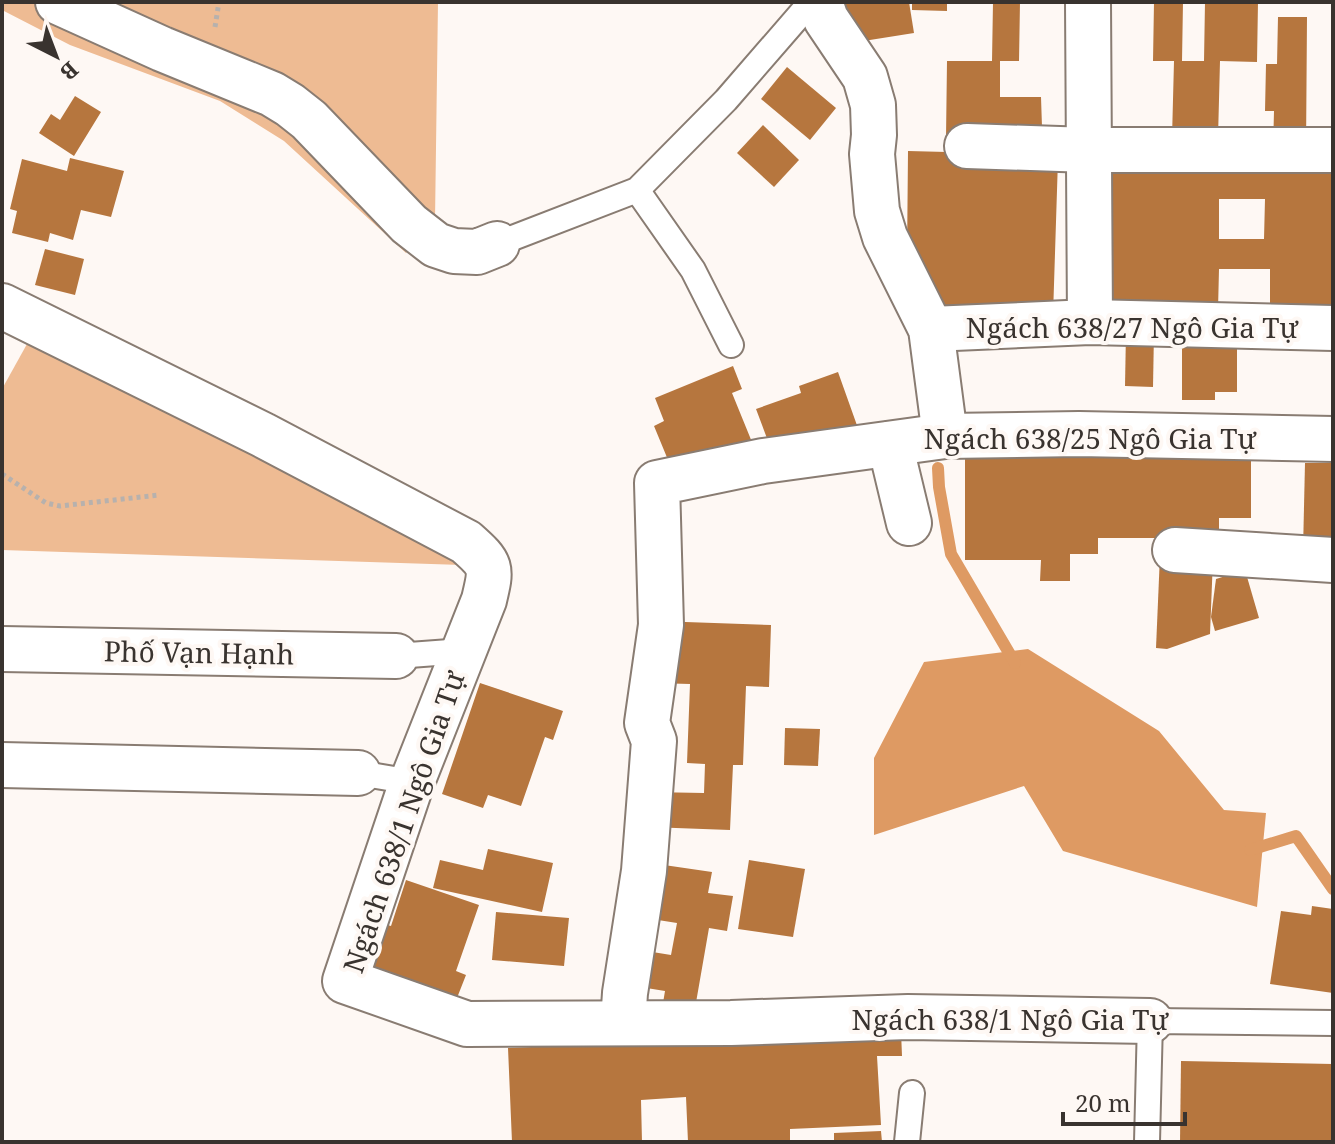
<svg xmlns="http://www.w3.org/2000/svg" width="1335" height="1144" font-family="'Noto Serif',serif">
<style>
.green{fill:#eebb93}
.water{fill:#de9a63}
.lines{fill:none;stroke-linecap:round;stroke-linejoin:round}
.stream{stroke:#de9a63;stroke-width:12}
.building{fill:#b6763e;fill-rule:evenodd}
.lane-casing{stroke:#897c72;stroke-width:28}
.street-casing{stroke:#897c72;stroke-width:48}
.secondary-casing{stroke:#897c72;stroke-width:48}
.path{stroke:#b7b1ad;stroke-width:5;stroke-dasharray:4 4;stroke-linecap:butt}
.lane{stroke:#fff;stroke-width:24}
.street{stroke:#fff;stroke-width:44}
.secondary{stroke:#fff;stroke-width:44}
.labels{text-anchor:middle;stroke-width:8;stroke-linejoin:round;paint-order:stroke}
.street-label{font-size:28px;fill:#39332f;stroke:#fef8f4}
</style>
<rect width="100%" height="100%" fill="#fef8f4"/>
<!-- green -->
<g class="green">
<path d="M2,2h436l-3,218 -29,33 -122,-112 -64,-40 -150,-56 -68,-35z"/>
<path d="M32,335l318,159 112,71 -460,-15v-161z"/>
</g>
<!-- water -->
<path class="water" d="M1028,649l131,82 65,79 42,3 -9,94 -194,-56 -39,-65 -150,49v-77l50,-96z"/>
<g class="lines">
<!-- stream -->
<g class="stream">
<path d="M938,468l1,19 12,67 64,109"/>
<path d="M1250,850l46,-14 37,53"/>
</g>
</g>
<!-- building -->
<g class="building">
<path d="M844,2h65l5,31 -63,10z"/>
<path d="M912,2h35v9l-35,-1z"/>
<path d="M993,2h27l-1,59h-19v36h41l1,30 -42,11h-54l1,-77h45z"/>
<path d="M1154,2h29l-1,59h22l1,-59h53l-1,60 -37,-1 -2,77h-46l2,-77h-21z"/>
<path d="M1278,17h29l-1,133h-33l1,-39h-9l1,-47h11z"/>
<path d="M787,67l49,41 -26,32 -49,-41z"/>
<path d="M75,96l26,16 -27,44 -35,-23 12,-19 9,6z"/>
<path d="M763,125l36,35 -25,27 -37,-34z"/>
<path d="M908,151l39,1 1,7h110l-5,157 -134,-1 -12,-56z"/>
<path d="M70,158l54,13 -13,46 -30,-7 -8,30 -23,-7 -2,9 -36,-9 5,-22 -7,-2 12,-50 45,12z"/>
<path d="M1100,160l233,10v139h-63v-40h-51l-1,41h-119zM1219,199h46l-1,40h-45z"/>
<path d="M45,249l39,10 -9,36 -40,-10z"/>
<path d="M1126,332h28l-1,55 -28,-1z"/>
<path d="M1182,338h55v54h-22v8h-33z"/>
<path d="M733,366l9,23 -10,4 22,54 -81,25 -19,-46 10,-5 -9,-23z"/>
<path d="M838,372l21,59 -88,18 -15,-40 45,-16 -2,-7z"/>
<path d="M1251,442v76h-32v27l-58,-7h-63v16h-28v27h-30l1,-21h-76v-117z"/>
<path d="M1305,463h28v89l-30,-1z"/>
<path d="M1160,555l53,3 -3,76 -43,15 -11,-1z"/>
<path d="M1245,570l14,48 -44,13 -4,-14 5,-38z"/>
<path d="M657,621l114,4 -2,62 -23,-1 -3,79h-10l-3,65 -81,-3 1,-35 54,1 1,-29 -18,-1 3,-79 -36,-1z"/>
<path d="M480,683l83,28 -10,29 -8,-3 -24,69 -33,-11 -5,13 -41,-14z"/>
<path d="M785,728l35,1 -2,37 -34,-1z"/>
<path d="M488,849l65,14 -11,49 -109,-24 7,-28 43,10z"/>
<path d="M749,860l56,9 -12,68 -55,-8z"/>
<path d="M664,865l48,7 -4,21 25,3 -6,35 -18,-3 -15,86 -32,-5 3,-18 -37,-6 6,-36 37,6 6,-32 -38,-6z"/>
<path d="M406,880l73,25 -23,66 10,4 -11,28 -88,-30 17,-49 7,2z"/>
<path d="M1312,906l21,3v84l-63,-9 11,-73 30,4z"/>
<path d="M496,912l73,6 -5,48 -72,-6z"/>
<path d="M901,1031l1,25h-25l4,69 -91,4v13h-102l-2,-45 -45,3 1,42h-130l-4,-94z"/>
<path d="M1181,1061l152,3v78h-153z"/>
<path d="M881,1131l1,11h-48v-9z"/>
</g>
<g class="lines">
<!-- lane casing -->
<g class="lane-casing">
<g id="lane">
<path d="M637,190l56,80 38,75"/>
<path d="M497,244l140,-54 89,-90 85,-98"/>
<path d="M396,656l67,-5"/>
<path d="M358,773l54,9"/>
<path d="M907,1142l5,-49"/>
<path d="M1147,1142l3,-121 183,2"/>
</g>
</g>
<!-- street casing -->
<g class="street-casing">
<g id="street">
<path d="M58,2l104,47 110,45 18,11 19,15 100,104 27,21 18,6 23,1 20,-8"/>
<path d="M820,2l6,17 39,58 8,28 1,30 -2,19 5,57 8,26 46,92 14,107"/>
<path d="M1088,2l2,320"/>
<path d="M967,146l122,4h244"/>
<path d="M2,306l261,129 203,107c26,23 26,25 18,58l-72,182 -67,199 122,43 264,-1 177,-6 242,4"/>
<path d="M931,329l159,-7 243,6"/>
<path d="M890,444l19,79"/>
<path d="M1175,550l158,10"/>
<path d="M623,1023l2,-30 19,-122 10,-130 -7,-18 14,-98 -4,-142 106,-22 182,-25 134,-2 254,5"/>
</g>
</g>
<!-- secondary casing -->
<g class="secondary-casing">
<g id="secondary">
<path d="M2,649l394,7"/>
<path d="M2,765l356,8"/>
</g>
</g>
<!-- path -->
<g class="path">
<path d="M215,27l4,-25"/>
<path d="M2,474l44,29 14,3 99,-11"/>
</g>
<!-- lane -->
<use href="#lane" class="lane"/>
<!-- street -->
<use href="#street" class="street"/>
<!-- secondary -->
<use href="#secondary" class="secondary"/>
</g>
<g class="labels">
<!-- street labels -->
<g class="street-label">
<text x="1132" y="338">Ngách 638/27 Ngô Gia Tự</text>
<text x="1090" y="449">Ngách 638/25 Ngô Gia Tự</text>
<text transform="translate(199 653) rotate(1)" y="10">Phố Vạn Hạnh</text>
<text transform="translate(404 822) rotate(-71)" y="10">Ngách 638/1 Ngô Gia Tự</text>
<text x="1010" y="1030">Ngách 638/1 Ngô Gia Tự</text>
</g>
</g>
<!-- border -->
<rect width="1335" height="1144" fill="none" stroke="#39332f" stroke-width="8"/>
<!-- north arrow -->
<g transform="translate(56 56) rotate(138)" stroke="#fef8f4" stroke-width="6" paint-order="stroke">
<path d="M0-6L14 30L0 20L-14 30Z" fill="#39332f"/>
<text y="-12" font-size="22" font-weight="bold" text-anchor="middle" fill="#39332f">B</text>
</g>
<!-- scale -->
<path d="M1063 1112v12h122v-12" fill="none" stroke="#39332f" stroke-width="4"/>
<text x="1075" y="1112" font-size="24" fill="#39332f" stroke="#fef8f4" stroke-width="6" paint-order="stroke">20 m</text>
</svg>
